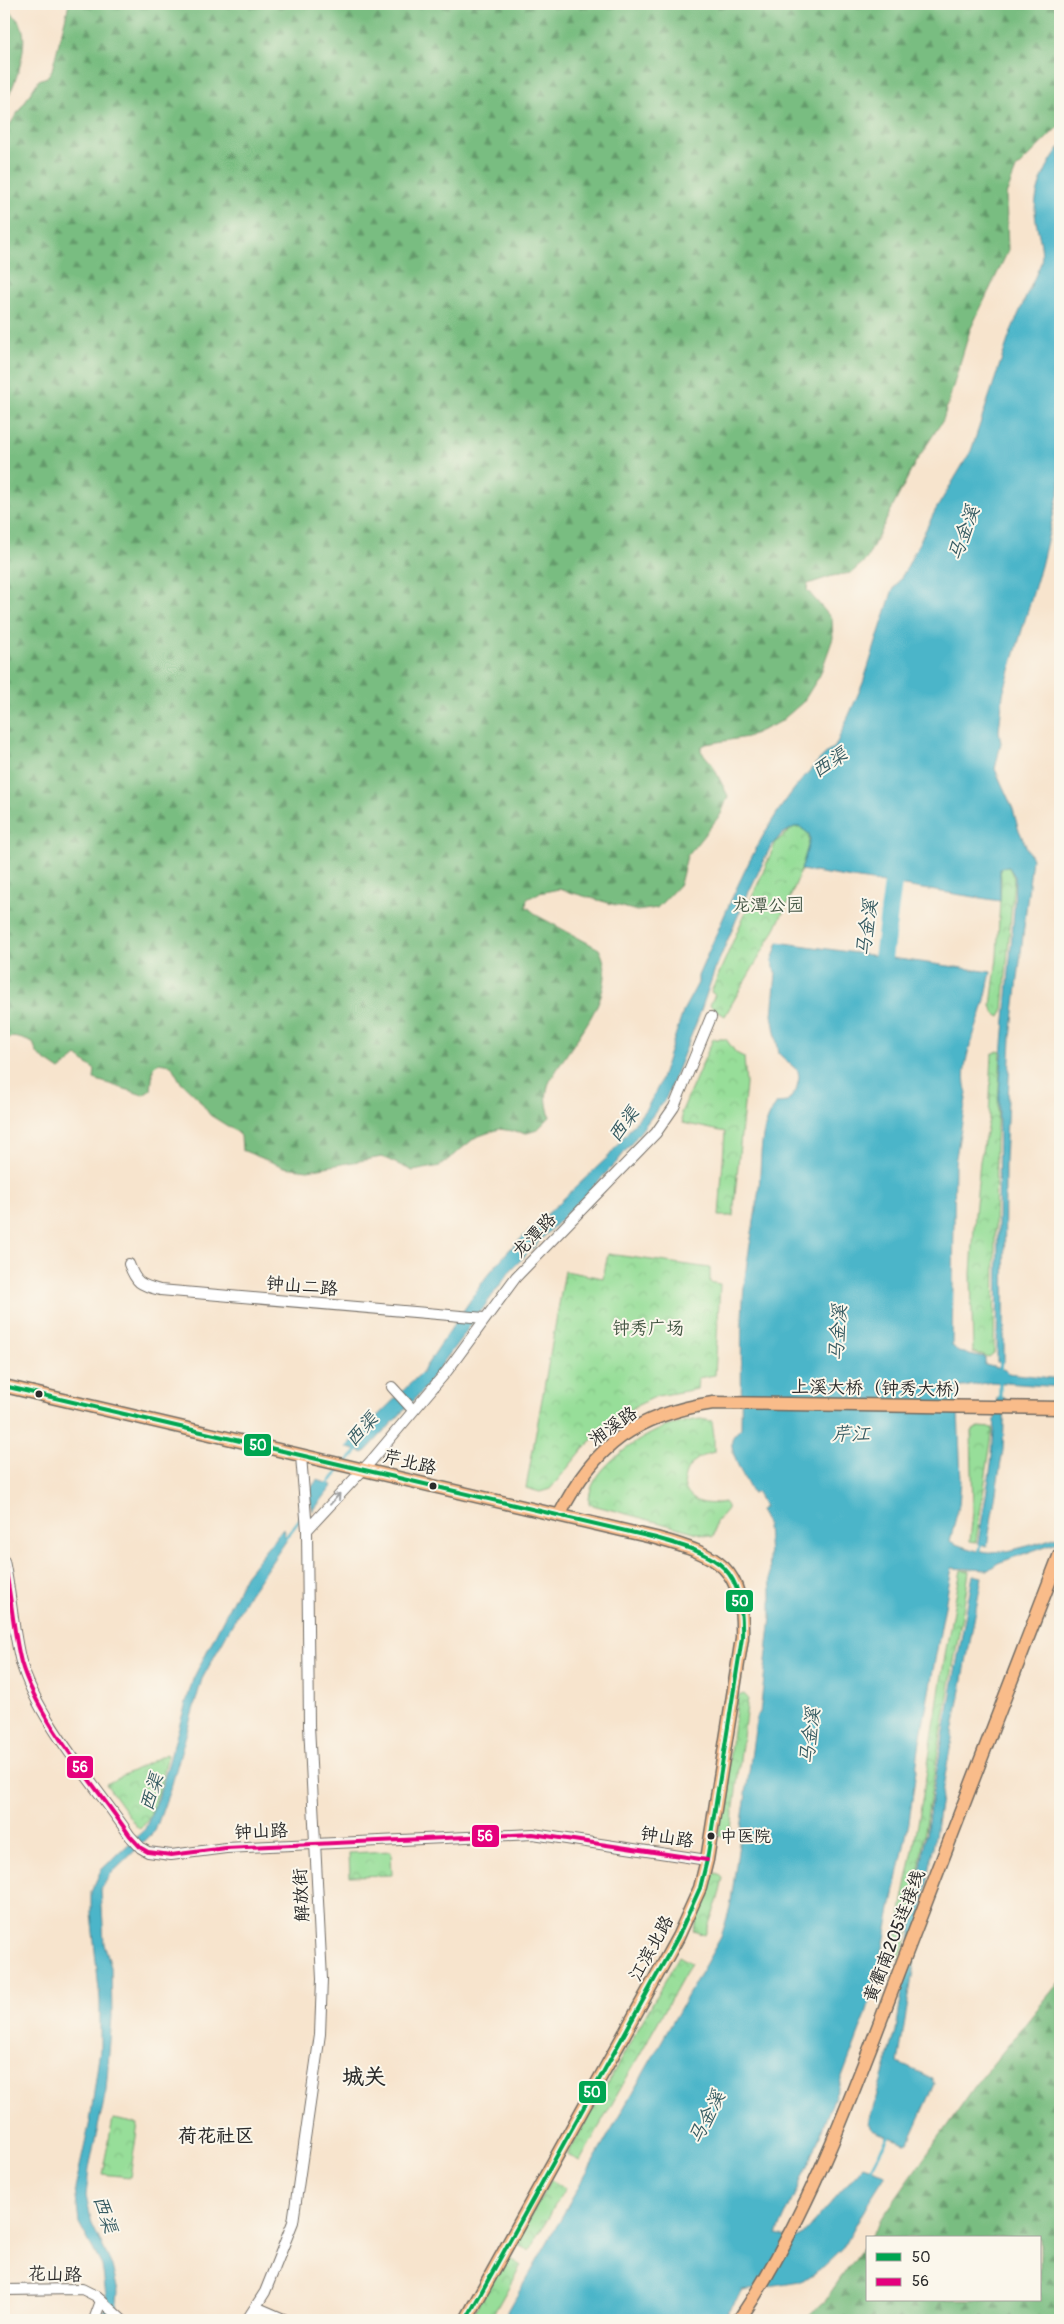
<svg xmlns="http://www.w3.org/2000/svg" width="1064" height="2324" font-family="Pangolin,'LXGW WenKai TC',sans-serif">
<style>
.forest{fill:url(#forest-firs);stroke:#527456}
.park{fill:url(#park-crowns);stroke:#618462}
.water{fill:#4bb5c9;stroke:#3b707a}
.lines{fill:none;stroke-linecap:round;stroke-linejoin:round}
.stream{stroke:#4bb5c9;stroke-width:3}
.river{stroke:#4bb5c9;stroke-width:18}
.minor-casing{stroke:#726c64;stroke-width:12}
.major-casing{stroke:#726c64;stroke-width:15}
.minor{stroke:#fff;stroke-width:10}
.major{stroke:#f9bc8a;stroke-width:12}
.bus-1-casing{stroke:#fbf7ec;stroke-width:8}
.bus-2-casing{stroke:#fbf7ec;stroke-width:8}
.bus-1{stroke:#00a651;stroke-width:4}
.bus-2{stroke:#e5007d;stroke-width:4}
.oneway{stroke:#a0a0a0}
.bus-dot{fill:#2b2b2b;stroke:#fbf7ec;stroke-width:2}
.labels{text-anchor:middle;stroke-width:4;stroke-linejoin:round;paint-order:stroke}
.bus-label{font-size:17px;fill:#2b2b2b;stroke:#fbf7ec;text-anchor:start}
.park-label{font-size:18px;fill:#465846;stroke:#fbf7ec}
.street-label{font-size:18px;fill:#2b2b2b;stroke:#fbf7ec}
.water-label{font-size:19px;font-style:italic;fill:#365b62;stroke:#fbf7ec}
.neighbourhood-label{font-size:19px;font-weight:bold;fill:#2b2b2b;stroke:#fbf7ec}
.district-label{font-size:22px;font-weight:bold;fill:#2b2b2b;stroke:#fbf7ec}
.line-badge{stroke:#fbf7ec;stroke-width:2}
.badge-label{font-size:14px;text-anchor:middle;font-weight:bold;fill:#fff}
</style>
<defs>
<pattern id="forest-firs" width="22" height="20" patternUnits="userSpaceOnUse" patternTransform="scale(1.25)"><rect width="22" height="20" fill="#79bd81"/><path d="M5 1l3.5 6h-7zM16 11l3.5 6h-7z" fill="#639a6a"/></pattern>
<pattern id="park-crowns" width="20" height="18" patternUnits="userSpaceOnUse" patternTransform="scale(1.25)"><rect width="20" height="18" fill="#97de99"/><path d="M2 6a3 3 0 1 1 6 0M12 15a3 3 0 1 1 6 0" fill="none" stroke="#82bf84"/></pattern>
</defs>
<rect width="100%" height="100%" fill="#fbf7ec"/>
<filter id="ink" filterUnits="userSpaceOnUse"><feTurbulence type="fractalNoise" baseFrequency=".02" numOctaves="2"/><feDisplacementMap in="SourceGraphic" scale="10" xChannelSelector="R" yChannelSelector="G"/><feConvolveMatrix kernelMatrix="1 2 1 2 8 2 1 2 1" color-interpolation-filters="sRGB"/></filter>
<filter id="wash" filterUnits="userSpaceOnUse"><feTurbulence type="fractalNoise" baseFrequency=".0096" numOctaves="4" result="noise"/><feDisplacementMap in="SourceGraphic" scale="20" xChannelSelector="R" yChannelSelector="G"/><feGaussianBlur stdDeviation="1.12" result="paint"/><feColorMatrix in="noise" values="0 0 0 0 0 0 0 0 0 0 0 0 0 0 0 0 0 1.4 0 .05"/><feComposite in="paint" operator="in"/></filter>
<g filter="url(#wash)">
<rect width="100%" height="100%" fill="#f7e4cd"/>
<!-- forest -->
<g class="forest">
<path d="M4,4c4,7 13,13 17,21 9,18 -6,63 -17,78z"/>
<path d="M69,4h991v121l-44,44 -10,26 2,56 -38,79 -27,90 -28,43 -49,97 -15,13 -19,3 -24,8 -1,6 25,29 1,19 -13,37 -17,27 -23,20 -33,15 -41,7 -5,3v4l11,13 16,32 -7,18 -34,42 -7,28 -23,24 -20,3 -78,-22 -20,4 -12,6 -1,7 12,10 61,33c21,39 -18,82 -38,114 -4,7 -11,16 -13,23 -3,11 -1,20 2,31l-13,13 -10,3 -28,-4 -23,8 -36,29 -27,5 -31,-14 -74,13 -24,-3 -42,-17 -1,-14 -4,-4 -27,-17 -12,-17 -18,-17 -9,-16 -13,-2 -5,5 -2,22 -8,5 -49,-16 1,-9 -18,-14 -17,14 -22,-15 -5,-12c-10,-4 -19,-8 -29,-4v-908l5,-5 30,-46 8,-3 5,-7z"/>
<path d="M1060,1981v339h-256l22,-21 42,-60v61h172v-62h-172l107,-152z"/>
</g>
<!-- park -->
<g class="park">
<path d="M794,827h6l9,7c1,9 -3,17 -5,26 -17,57 -51,105 -79,156l-10,-6 -5,-5 5,-10 -4,-3 65,-150z"/>
<path d="M1005,866l4,1 5,11 -11,133 -3,6 -5,-3 -4,-8 6,-49 4,-77 -1,-12z"/>
<path d="M713,1039h13l10,14 8,4 2,27 -13,132h-14l6,-84 -42,-9 -2,-10z"/>
<path d="M998,1051l3,1 -5,89 -2,212 -5,4 -16,-5 -2,-78 4,-60 5,-53 9,-43 3,-64z"/>
<path d="M608,1254l102,14v14l10,2 -5,91 -17,3 -1,11 -40,7 -23,11 -21,14 -28,26 -35,42 -10,3 -14,-4 39,-217 38,7z"/>
<path d="M700,1419l12,2 2,15v16c-45,11 -37,61 10,50l3,4v3l-11,13 -3,15 -124,-33c-3,-34 49,-66 76,-77 11,-4 24,-6 35,-8z"/>
<path d="M979,1427l14,1 -17,114 -6,-1 3,-30 -2,-80z"/>
<path d="M961,1570l8,1 -3,22 -36,205 -20,131 -10,29 -3,1c-4,-11 7,-64 10,-79 22,-102 32,-207 54,-310z"/>
<path d="M744,1694l4,4 -17,131 -2,8 -11,-1 20,-140z"/>
<path d="M166,1754l2,1c-6,21 -12,60 -28,74l-4,-3 -30,-42z"/>
<path d="M391,1851l1,24 -42,1 -1,-23z"/>
<path d="M715,1873l4,1 4,4 -5,21 -13,36 -12,-4 13,-35 4,-22z"/>
<path d="M679,1956l12,7 -111,198 -13,-6z"/>
<path d="M113,2119l25,5 -8,53 -28,-3z"/>
<path d="M551,2180l14,8 -36,63 -14,-8z"/>
<path d="M506,2256l15,9 -31,55h-21z"/>
</g>
<!-- water -->
<g class="water">
<path d="M1060,147v340l-19,79 -38,128 -4,37 2,12 -6,26 18,40 5,19 14,31 -21,179 -6,122 -1,202h-7l2,-269 15,-182 1,-34 -6,-10 -9,1v33l-199,-31 9,-30 -1,-6 -9,-7h-6l-13,8 -11,13 -27,56 -29,68 -15,44 -33,82 -49,64 -106,108 -88,120 -59,63 -18,-6 76,-75 64,-95 23,-27 100,-94 39,-50 11,-21 25,-76 14,-26v-7c31,-69 57,-143 107,-200 10,-11 18,-22 30,-29l28,-64 29,-91 13,-21 30,-60 36,-60 40,-120 30,-68c3,-18 -5,-33 -6,-51 0,-23 11,-47 25,-65z"/>
<path d="M778,942l213,30c-3,13 -5,26 -9,38 -7,25 -24,57 -15,83l-12,70 -3,182 6,7 27,5v8l21,5 2,3 52,6v8l-68,-5 -35,6 4,92 -2,25 -9,36c5,4 35,13 41,12 23,-2 48,-10 69,-17v5l-62,22 -10,7 -36,-2 -32,173 -11,81 -32,155 -12,40 -51,134 -37,83 19,5 6,-3 61,-70 23,8 -14,22 -28,51 -21,20 -23,15 -58,9 -19,29h-220l218,-383 9,-29 27,-193 3,-2 11,-96v-28l-4,-64 -7,-15 4,-3 -7,-15 -5,1c-6,-13 -25,-42 -19,-56 2,-3 6,-7 8,-9 1,-47 -1,-95 3,-142 3,-30 10,-60 14,-91 5,-32 -2,-64 19,-92l10,-1 9,-11 3,-13 -1,-7 -19,-17 -7,-39 4,-41 -4,-13z"/>
<path d="M997,1398h8l-2,52 -16,96 -9,-3 13,-77z"/>
<path d="M317,1480l16,5 -20,26 -5,-19z"/>
<path d="M283,1528l3,13 -40,58 -44,80 -30,105 -17,47 -45,44 -9,14 3,55 7,23 1,49 -6,75 -17,77 -3,28 6,28 20,42 6,26 -3,28h-15l7,-18 -5,-36 -23,-43 -4,-34 15,-68 10,-72v-49l-9,-87v-21l10,-22 44,-41 13,-30 35,-120 52,-103z"/>
<path d="M973,1575l9,2 -39,210 -45,276 34,15 3,6 -26,58 -4,1 -33,-13 -4,-6 28,-93 35,-229z"/>
</g>
<g class="lines">
<!-- stream -->
<g class="stream">
<path d="M1000,1373l1,-14"/>
<path d="M1000,1400v-21"/>
<path d="M347,1462l13,-14"/>
<path d="M327,1485l14,-16"/>
<path d="M284,1540l19,-25"/>
<path d="M979,1554l3,-14"/>
<path d="M870,2171l19,-36"/>
</g>
<!-- river -->
<path class="river" d="M880,981l16,-121"/>
</g>
</g>
<g filter="url(#ink)">
<g class="lines">
<!-- minor casing -->
<g class="minor-casing">
<g id="minor">
<path d="M129,1264c7,19 11,21 31,26l324,28"/>
<path d="M392,1387l21,23"/>
<path d="M307,1530l65,-70 75,-89 69,-94 140,-144 18,-26 37,-90"/>
<path d="M4,1561c7,32 9,70 17,101 17,59 74,122 109,174l11,12 7,4 23,3 55,-7 307,-14 174,26"/>
<path d="M4,2290l78,-1 14,7 26,24"/>
<path d="M256,2307l30,13"/>
<path d="M94,2320l7,-19"/>
<path d="M247,2320l18,-28 28,-70 27,-188 2,-55 -13,-254 -2,-195 -6,-74"/>
</g>
</g>
<!-- major casing -->
<g class="major-casing">
<g id="major">
<path d="M4,1386l652,152c64,18 88,28 86,100l-35,222 -7,28 -22,49 -212,383"/>
<path d="M560,1514c34,-69 78,-100 153,-111l347,5"/>
<path d="M739,2320c71,-106 115,-230 160,-348 54,-139 108,-278 161,-418"/>
</g>
</g>
<!-- minor -->
<use href="#minor" class="minor"/>
<!-- major -->
<use href="#major" class="major"/>
<!-- bus-1 casing -->
<g class="bus-1-casing">
<path id="bus-1" d="M4,1386l652,152c64,18 88,28 86,100l-35,222 -7,28 -22,49 -212,383"/>
</g>
<!-- bus-2 casing -->
<g class="bus-2-casing">
<path id="bus-2" d="M4,1561c7,32 9,70 17,101 17,59 74,122 109,174l11,12 7,4 23,3 55,-7 307,-14 174,26"/>
</g>
<!-- bus-1 -->
<use href="#bus-1" class="bus-1"/>
<!-- bus-2 -->
<use href="#bus-2" class="bus-2"/>
</g>
<!-- one-way arrows -->
<defs><path id="oneway-shaft" d="M-6 0H5M1.5-3L5.5 0L1.5 3" fill="none" stroke-width="1.6" stroke-linecap="round" stroke-linejoin="round" transform="scale(1.25)"/></defs>
<use class="oneway" href="#oneway-shaft" transform="translate(335 1499) rotate(-49)"/>
</g>
<!-- markers -->
<g class="bus-dot">
<circle cx="39" cy="1394" r="4.5"/>
<circle cx="433" cy="1486" r="4.5"/>
<circle cx="711" cy="1836" r="4.5"/>
</g>
<g class="labels">
<!-- bus labels -->
<g class="bus-label">
<text x="720" y="1842">中医院</text>
</g>
<!-- park labels -->
<g class="park-label">
<text x="768" y="911">龙潭公园</text>
<text x="648" y="1334">钟秀广场</text>
</g>
<!-- street labels -->
<g class="street-label">
<text transform="translate(534 1235) rotate(-46)" y="6">龙潭路</text>
<text transform="translate(302 1286) rotate(5)" y="6">钟山二路</text>
<text transform="translate(881 1388) rotate(1)" y="6">上溪大桥（钟秀大桥）</text>
<text transform="translate(613 1426) rotate(-35)" y="6">湘溪路</text>
<text transform="translate(410 1462) rotate(14)" y="6">芹北路</text>
<text transform="translate(261 1831) rotate(-2)" y="6">钟山路</text>
<text transform="translate(667 1837) rotate(9)" y="6">钟山路</text>
<text transform="translate(301 1895) rotate(-93)" y="6">解放街</text>
<text transform="translate(894 1936) rotate(-69)" y="6">黄衢南205连接线</text>
<text transform="translate(651 1948) rotate(-61)" y="6">江滨北路</text>
<text transform="translate(55 2274) rotate(2)" y="6">花山路</text>
</g>
<!-- water labels -->
<g class="water-label">
<text transform="translate(963 533) rotate(-70)" y="7">马金溪</text>
<text transform="translate(829 762) rotate(-33)" y="7">西渠</text>
<text transform="translate(866 928) rotate(-82)" y="7">马金溪</text>
<text transform="translate(623 1124) rotate(-53)" y="7">西渠</text>
<text transform="translate(837 1333) rotate(-86)" y="7">马金溪</text>
<text transform="translate(361 1429) rotate(-47)" y="7">西渠</text>
<text x="851" y="1440">芹江</text>
<text transform="translate(809 1736) rotate(-83)" y="7">马金溪</text>
<text transform="translate(151 1792) rotate(-71)" y="7">西渠</text>
<text transform="translate(706 2117) rotate(-63)" y="7">马金溪</text>
<text transform="translate(106 2214) rotate(72)" y="7">西渠</text>
</g>
<!-- neighbourhood labels -->
<g class="neighbourhood-label">
<text x="216" y="2142">荷花社区</text>
</g>
<!-- district labels -->
<g class="district-label">
<text x="364" y="2084">城关</text>
</g>
</g>
<g class="line-badge">
<rect x="243" y="1433" width="29" height="24" rx="5" fill="#00a651"/>
<rect x="725" y="1589" width="29" height="24" rx="5" fill="#00a651"/>
<rect x="66" y="1755" width="28" height="24" rx="5" fill="#e5007d"/>
<rect x="471" y="1824" width="29" height="24" rx="5" fill="#e5007d"/>
<rect x="578" y="2080" width="29" height="24" rx="5" fill="#00a651"/>
</g>
<g class="badge-label">
<text x="258" y="1450">50</text>
<text x="740" y="1606">50</text>
<text x="80" y="1772">56</text>
<text x="485" y="1841">56</text>
<text x="592" y="2097">50</text>
</g>
<!-- margin -->
<rect width="1064" height="2324" fill="none" stroke="#fbf7ec" stroke-width="20"/>
<!-- legend -->
<rect x="866" y="2236" width="175" height="65" fill="#fbf7ec" stroke="#a8a59f"/>
<rect x="876" y="2253" width="25" height="8" fill="#00a651" stroke="#a8a59f"/>
<text x="912" y="2262" font-size="15" fill="#2b2b2b">50</text>
<rect x="876" y="2278" width="25" height="8" fill="#e5007d" stroke="#a8a59f"/>
<text x="912" y="2286" font-size="15" fill="#2b2b2b">56</text>
</svg>
